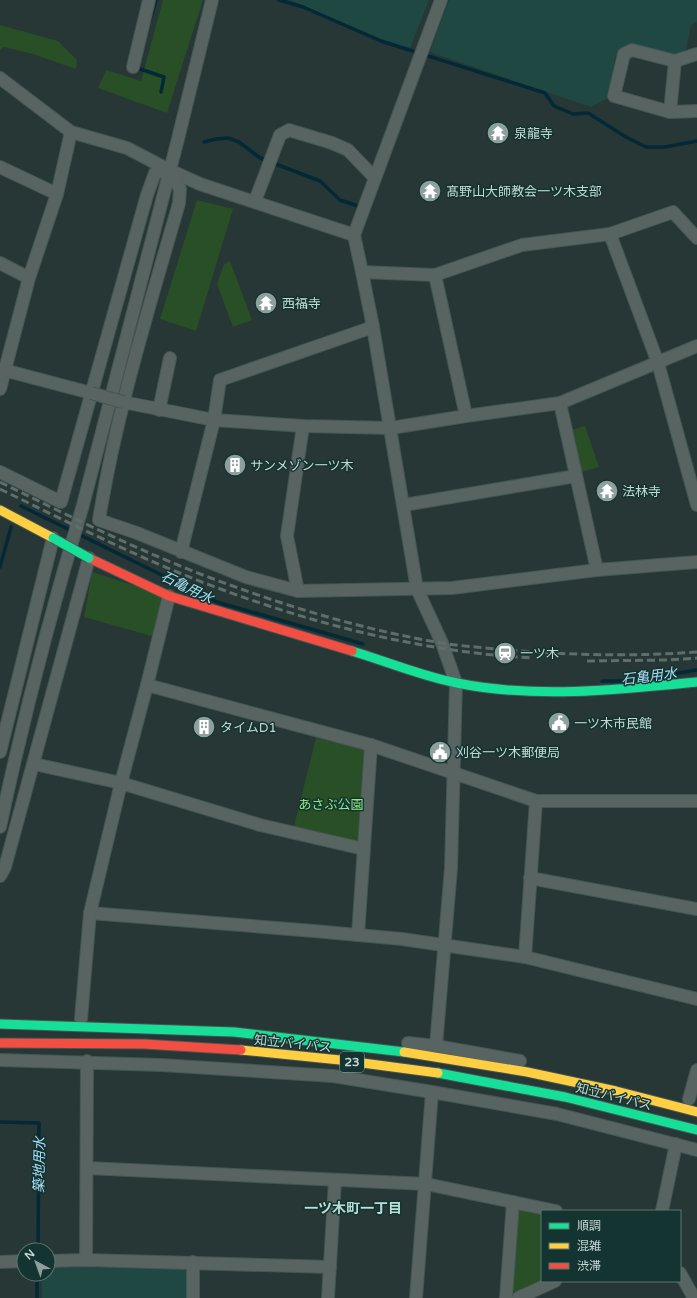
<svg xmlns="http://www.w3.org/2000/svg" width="697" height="1298" font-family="'Varela Round','Noto Sans JP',sans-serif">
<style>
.built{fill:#204843}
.green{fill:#284f25}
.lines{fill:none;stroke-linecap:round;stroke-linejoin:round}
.stream{stroke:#032937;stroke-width:3.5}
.street-casing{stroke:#465554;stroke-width:14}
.fast-casing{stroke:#465554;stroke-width:11}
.slow-casing{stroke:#465554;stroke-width:11}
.jam-casing{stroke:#465554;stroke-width:11}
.street{stroke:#576462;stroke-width:12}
.fast{stroke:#16e098;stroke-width:9}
.slow{stroke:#ffcf43;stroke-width:9}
.jam{stroke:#f24e42;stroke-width:9}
.rail{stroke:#5f6d6b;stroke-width:3;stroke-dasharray:8 4;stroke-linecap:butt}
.street-bridge-casing{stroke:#465554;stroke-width:14;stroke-linecap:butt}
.fast-bridge-casing{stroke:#465554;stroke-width:11;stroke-linecap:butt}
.street-bridge{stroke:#576462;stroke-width:12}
.fast-bridge{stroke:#16e098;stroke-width:9}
.labels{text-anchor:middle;stroke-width:3;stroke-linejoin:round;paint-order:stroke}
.shield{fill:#133430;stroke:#90a7a4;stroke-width:1}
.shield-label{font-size:12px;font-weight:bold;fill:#c6d8d5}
.poi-label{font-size:13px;fill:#c6d8d5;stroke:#133430;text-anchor:start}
.park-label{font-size:13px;fill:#92e985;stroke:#133430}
.street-label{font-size:13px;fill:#c6d8d5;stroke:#133430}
.water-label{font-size:14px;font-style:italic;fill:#a9ddf5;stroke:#133430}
.neighbourhood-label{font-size:14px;font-weight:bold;fill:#baded8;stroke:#133430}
</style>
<rect width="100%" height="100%" fill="#263735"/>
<!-- built -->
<g class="built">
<path d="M290,0h139l-19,48 -24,-7z"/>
<path d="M449,0h248v22l-6,3 -6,30 -9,3 -48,-11 -13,9 -5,41 -19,10 -161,-55z"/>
<path d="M48,1267l139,1 -1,30h-144v-24h6z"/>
</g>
<!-- green -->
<g class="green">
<path d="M163,0h40l-36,113 -69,-25 8,-18 35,11z"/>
<path d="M0,25l58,16 19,19 -1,9 -43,-15 -29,-7 -4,3z"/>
<path d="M197,200l36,9 -37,122 -36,-12z"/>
<path d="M230,261l22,59 -19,7 -16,-43 7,-20z"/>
<path d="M585,426l14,41 -18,5 -10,-42z"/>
<path d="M92,572l74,24 -11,41 -71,-20z"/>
<path d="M316,738l48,11 -6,92 -64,-15z"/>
<path d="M518,1209l24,5v66l-27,13 -4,-5z"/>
</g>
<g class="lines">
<!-- stream -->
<g class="stream">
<path d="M279,0l24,7 78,34 164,52 9,13 19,8 15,-1 38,24 20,10h19l32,-6"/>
<path d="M149,23l7,-23"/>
<path d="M137,68l27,9 -3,15"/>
<path d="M204,142l12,-3 12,-1 11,4 21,16 60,23 20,19 18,6"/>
<path d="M21,506l196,96 146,42"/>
<path d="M0,567l11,-40"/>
<path d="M637,680l60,-10"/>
<path d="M602,681h21"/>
<path d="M0,1122l39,1 -1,125"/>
<path d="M37,1298v-24"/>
</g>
<!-- street casing -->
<g class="street-casing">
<g id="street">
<path d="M675,61l-43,-11 -8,4 -10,42 56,16 27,-1"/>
<path d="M133,67l16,-67"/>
<path d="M0,78l71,54 56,16 42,22 31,14 154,51"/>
<path d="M670,112l5,-51 22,-7"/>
<path d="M0,167l57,27"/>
<path d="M169,170l11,19 -1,14c-30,105 -63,210 -80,317l38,13 109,44 52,14 154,-3 145,-18 100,-8"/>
<path d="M255,201l25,-66 9,-5 43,13 16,7 26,27"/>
<path d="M610,234l48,129 39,142"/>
<path d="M0,263l29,15 -29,111"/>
<path d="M362,272l-8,-37 87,-235"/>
<path d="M435,275l31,141"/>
<path d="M29,278l28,-84 14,-62"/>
<path d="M373,327l44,262 25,54 14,40 -5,185 -15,178"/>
<path d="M0,369l91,24"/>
<path d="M123,402l91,18 89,6 88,2 75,-12 94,-13 137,-57"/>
<path d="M560,403l37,167"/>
<path d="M159,410l11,-52"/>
<path d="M0,472l61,30 86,-307 8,-22 14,-3"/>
<path d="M404,505l172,-29"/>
<path d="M181,552l33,-132 6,-40 153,-53 -11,-55 73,3 87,-30 88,-11 63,-22 24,26"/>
<path d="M298,591l-11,-55 16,-110"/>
<path d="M147,685l22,-89"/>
<path d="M0,752l53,-214"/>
<path d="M34,764l87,19 139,42 104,24"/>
<path d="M0,827c23,-108 51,-216 83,-322l94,-362 35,-143"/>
<path d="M0,876l5,-9 84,-309"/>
<path d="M530,878l167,31"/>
<path d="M90,913l224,18 88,8 123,18 172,42"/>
<path d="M358,935l13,-190"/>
<path d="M525,957l11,-156"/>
<path d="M81,1019l9,-106 31,-130 26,-98 224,60 165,56h161"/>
<path d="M408,1043l28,3 84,15"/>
<path d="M0,1060l161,5 172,11 99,16 125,22 140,36"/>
<path d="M689,1099l8,-29"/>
<path d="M87,1168l339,16 130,27"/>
<path d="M662,1211l14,-67"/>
<path d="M86,1260l1,-199"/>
<path d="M48,1261l38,-1 244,7"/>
<path d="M0,1262l24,-1"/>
<path d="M193,1262v36"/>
<path d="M680,1273l14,25"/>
<path d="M328,1298l7,-118"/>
<path d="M416,1298l16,-206"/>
<path d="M506,1298l7,-96"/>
<path d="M518,1298l37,-17"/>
</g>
</g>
<!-- fast casing -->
<g class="fast-casing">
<g id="fast">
<path d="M352,651c33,10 72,26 105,32 78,16 161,7 240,-1"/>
<path d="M0,1024l234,8 170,20"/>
<path d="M438,1073l127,24 132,33"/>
</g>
</g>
<!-- slow casing -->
<g class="slow-casing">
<g id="slow">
<path d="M0,510l53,28"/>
<path d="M241,1050l99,10 98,13"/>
<path d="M404,1052l123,20 89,19 81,21"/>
</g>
</g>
<!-- jam casing -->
<g class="jam-casing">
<g id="jam">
<path d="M89,558l80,38 183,55"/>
<path d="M0,1043l144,1 97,6"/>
</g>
</g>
<!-- street -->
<use href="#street" class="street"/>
<!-- fast -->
<use href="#fast" class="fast"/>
<!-- slow -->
<use href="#slow" class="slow"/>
<!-- jam -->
<use href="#jam" class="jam"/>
<!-- rail -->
<g class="rail">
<path d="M0,482c75,37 151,75 230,103 68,25 140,46 212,58 18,3 36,4 54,6 67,6 134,8 201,3"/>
<path d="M0,489c74,36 148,74 226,102 98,36 201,61 306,67"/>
<path d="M587,661l79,-1 31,-2"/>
</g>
<!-- street-bridge casing -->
<g class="street-bridge-casing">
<path id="street-bridge" d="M91,393l32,9"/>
</g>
<!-- fast-bridge casing -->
<g class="fast-bridge-casing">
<path id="fast-bridge" d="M53,538l36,20"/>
</g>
<!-- street-bridge -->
<use href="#street-bridge" class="street-bridge"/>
<!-- fast-bridge -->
<use href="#fast-bridge" class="fast-bridge"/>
</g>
<!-- icons -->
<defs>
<g id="temple-disc" transform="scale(1.15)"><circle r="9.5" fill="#8ea09d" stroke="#133430"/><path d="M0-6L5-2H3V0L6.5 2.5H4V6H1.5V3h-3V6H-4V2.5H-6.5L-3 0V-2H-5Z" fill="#fff"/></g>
<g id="building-disc" transform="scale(1.15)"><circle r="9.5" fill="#8ea09d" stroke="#133430"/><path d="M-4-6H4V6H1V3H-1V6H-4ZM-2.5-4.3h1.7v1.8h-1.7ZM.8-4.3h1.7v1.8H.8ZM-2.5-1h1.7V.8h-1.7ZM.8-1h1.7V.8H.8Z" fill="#fff"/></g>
<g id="station-disc" transform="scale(1.15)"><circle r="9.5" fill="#8ea09d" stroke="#133430"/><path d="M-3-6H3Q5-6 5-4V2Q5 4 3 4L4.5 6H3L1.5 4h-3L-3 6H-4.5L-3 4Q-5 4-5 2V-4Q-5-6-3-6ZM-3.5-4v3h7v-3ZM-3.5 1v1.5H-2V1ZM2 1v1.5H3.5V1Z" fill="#fff"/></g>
<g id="civic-disc" transform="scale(1.15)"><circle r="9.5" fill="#8ea09d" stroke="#133430"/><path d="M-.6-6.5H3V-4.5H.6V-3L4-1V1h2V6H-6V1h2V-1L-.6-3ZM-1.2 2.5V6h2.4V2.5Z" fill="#fff"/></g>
</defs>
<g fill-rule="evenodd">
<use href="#temple-disc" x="498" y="133"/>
<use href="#temple-disc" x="430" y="191"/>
<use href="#temple-disc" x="266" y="303"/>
<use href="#building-disc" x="235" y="465"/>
<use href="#temple-disc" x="607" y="491"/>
<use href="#station-disc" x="505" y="653"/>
<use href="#civic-disc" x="559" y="723"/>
<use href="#building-disc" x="204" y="727"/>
<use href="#civic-disc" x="440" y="752"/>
</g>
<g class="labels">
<!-- shield labels -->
<rect class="shield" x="340" y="1052" width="24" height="20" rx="3"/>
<g class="shield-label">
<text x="352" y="1066">23</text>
</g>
<!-- poi labels -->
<g class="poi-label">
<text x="514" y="138">泉龍寺</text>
<text x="446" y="196">髙野山大師教会一ツ木支部</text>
<text x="282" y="308">西福寺</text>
<text x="250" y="470">サンメゾン一ツ木</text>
<text x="622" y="496">法林寺</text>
<text x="520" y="658">一ツ木</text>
<text x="574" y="728">一ツ木市民館</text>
<text x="220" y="732">タイムD1</text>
<text x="456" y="757">刈谷一ツ木郵便局</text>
</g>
<!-- park labels -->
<g class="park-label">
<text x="331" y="809">あさぶ公園</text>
</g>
<!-- street labels -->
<g class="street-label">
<text transform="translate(293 1043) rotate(6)" y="5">知立バイパス</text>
<text transform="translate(614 1096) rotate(14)" y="5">知立バイパス</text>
</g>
<!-- water labels -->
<g class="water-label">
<text transform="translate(187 587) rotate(26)" y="5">石亀用水</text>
<text transform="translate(649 676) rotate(-7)" y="5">石亀用水</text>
<text transform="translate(39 1165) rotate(-89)" y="5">築地用水</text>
</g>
<!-- neighbourhood labels -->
<g class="neighbourhood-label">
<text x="353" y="1213">一ツ木町一丁目</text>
</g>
</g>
<!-- legend -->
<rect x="541" y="1210" width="140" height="72" fill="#133430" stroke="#5b7672"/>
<rect x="549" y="1223" width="20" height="6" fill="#16e098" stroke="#5b7672"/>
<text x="577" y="1230" font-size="12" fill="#c6d8d5">順調</text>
<rect x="549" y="1243" width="20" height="6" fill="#ffcf43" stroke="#5b7672"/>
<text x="577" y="1250" font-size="12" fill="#c6d8d5">混雑</text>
<rect x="549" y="1263" width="20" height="6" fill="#f24e42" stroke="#5b7672"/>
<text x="577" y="1270" font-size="12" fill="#c6d8d5">渋滞</text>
<!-- north arrow -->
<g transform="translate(36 1262) rotate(319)"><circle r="19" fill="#133430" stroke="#5b7672"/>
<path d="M0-3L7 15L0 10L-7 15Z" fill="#8ea09d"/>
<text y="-6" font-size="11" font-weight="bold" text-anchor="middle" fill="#c6d8d5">N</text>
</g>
</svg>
